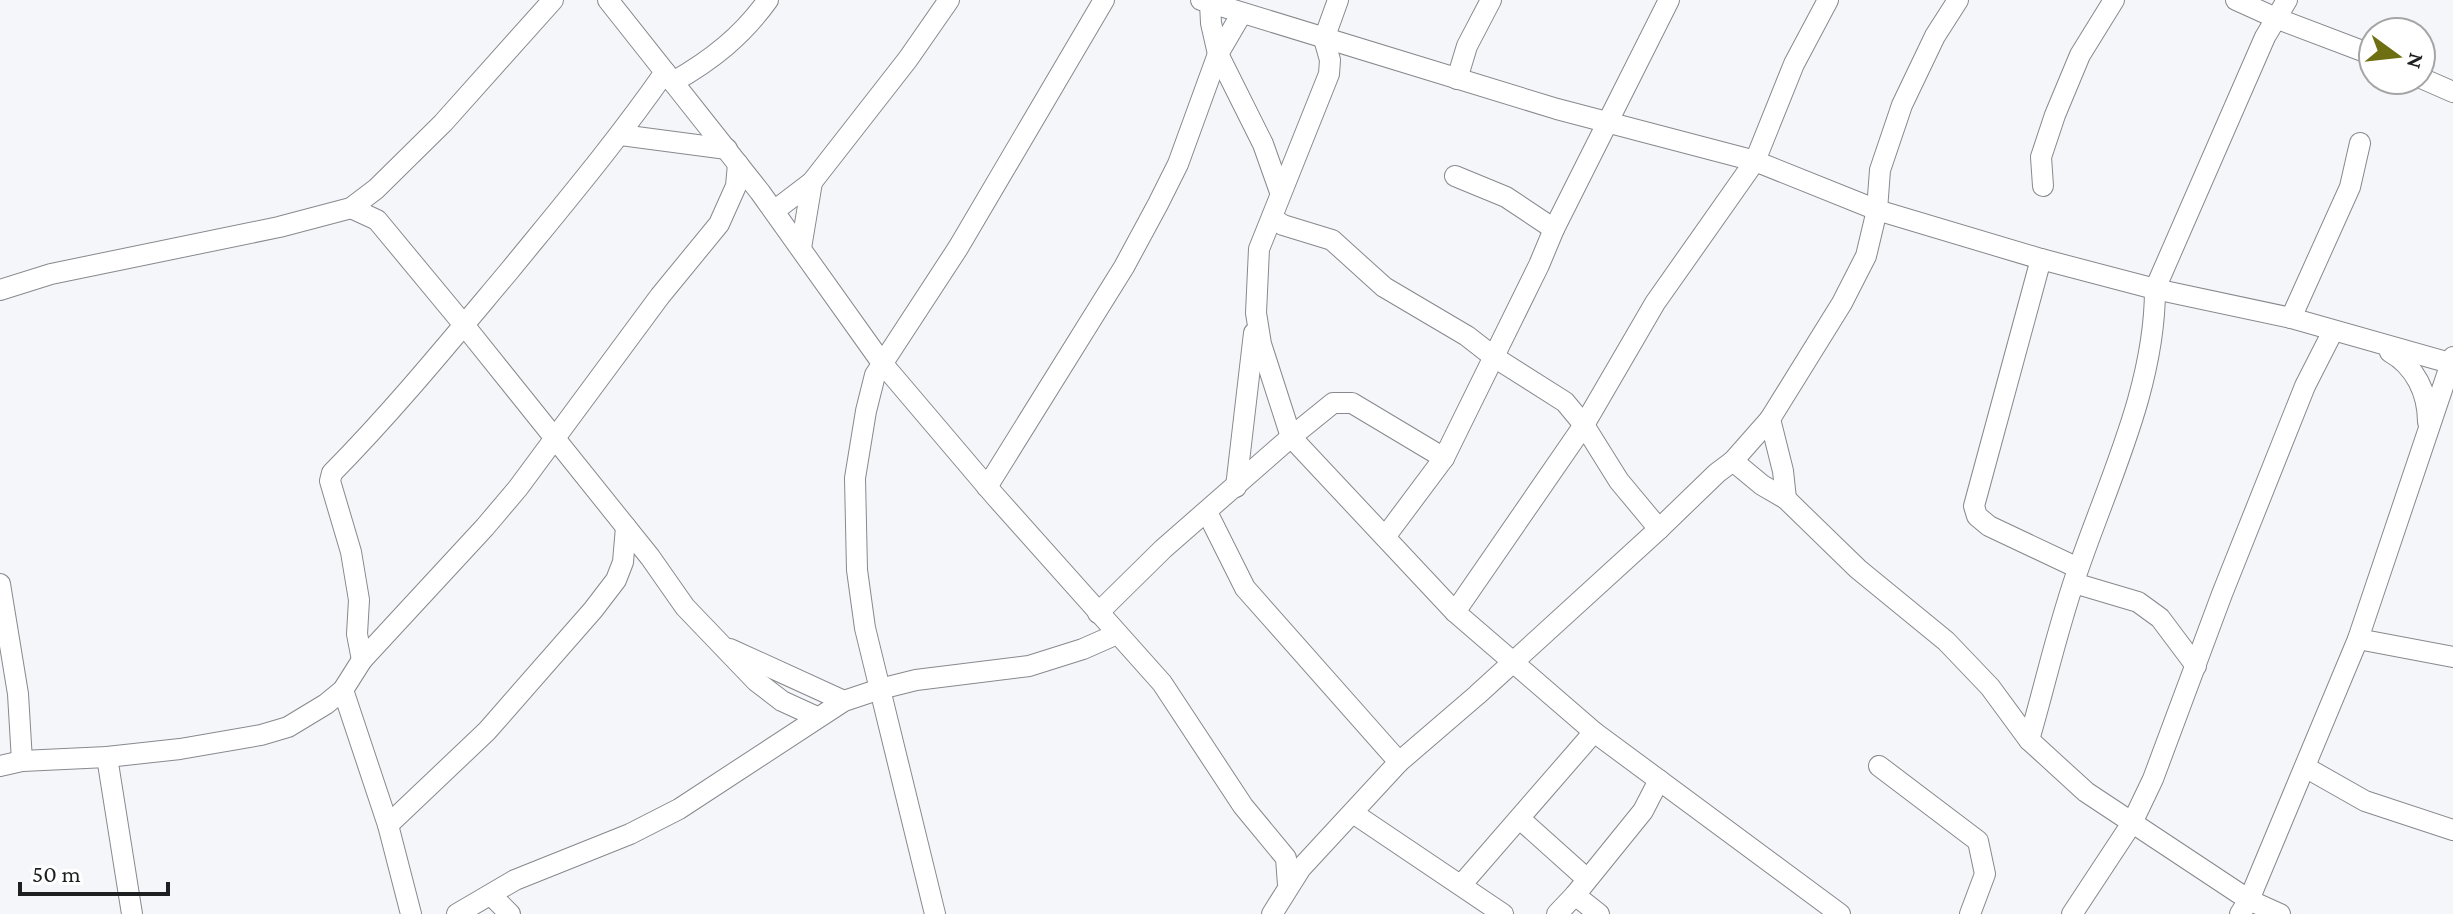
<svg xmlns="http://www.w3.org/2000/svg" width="2453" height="914" font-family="'Crimson Pro',serif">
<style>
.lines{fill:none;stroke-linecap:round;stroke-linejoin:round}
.minor-casing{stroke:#87898d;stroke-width:22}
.minor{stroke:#fff;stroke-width:20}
</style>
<rect width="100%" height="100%" fill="#f4f6fa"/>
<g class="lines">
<!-- minor casing -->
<g class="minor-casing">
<g id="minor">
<path d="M608,0l152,192 122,171 113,133 167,187 81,123 43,52 2,27"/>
<path d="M1201,0l356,109 198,52 122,49 164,49 114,30 136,29 162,46"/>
<path d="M1338,0l-14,39 6,21 -1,14 -70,175 -3,64 5,31 30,93 164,175 139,120 246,182"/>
<path d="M2236,0l42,19 95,36"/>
<path d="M1210,3l1,20 7,31 45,90 17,48"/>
<path d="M2421,78l32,14"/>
<path d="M1457,79l10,-33 24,-46"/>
<path d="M673,82c39,-22 69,-46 95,-82"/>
<path d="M621,135l106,14"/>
<path d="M2043,186l-2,-29 14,-42 25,-60 34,-55"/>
<path d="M351,208l26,12 87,105 186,232 35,50 71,74 26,20 35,16"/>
<path d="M774,211l38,-29 96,-123 41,-59"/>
<path d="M1272,218l11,7 49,15 52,47 83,49 27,21 71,45 19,23 35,56 40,48"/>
<path d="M1554,229l115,-229"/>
<path d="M801,248l11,-66"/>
<path d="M2041,259l-67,247 3,10 12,10 89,42"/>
<path d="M0,290l51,-16 228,-47 72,-19 25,-19 67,-66 110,-123"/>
<path d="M2291,318l59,-131 10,-44"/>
<path d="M2390,352c25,14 38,41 38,70"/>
<path d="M1770,419l13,52 3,28"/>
<path d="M1733,461l29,24 24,14 72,70 88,72 44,46 39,53 57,52 163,108 31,14"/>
<path d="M987,487l137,-220 34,-63 20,-40 40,-110 24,-41"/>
<path d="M1236,487l18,-154"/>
<path d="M1207,512l38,76 154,174"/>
<path d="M1385,537l59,-79 95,-193 15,-36 -48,-32 -51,-21"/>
<path d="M2074,583l64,19 22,16 36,48"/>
<path d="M0,584l18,110 4,67"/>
<path d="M1455,612l129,-187 71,-122 100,-142 39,-97 34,-64"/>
<path d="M1098,613l65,-64 128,-112 42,-34h19l92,55"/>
<path d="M2358,639l95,18"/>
<path d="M730,649l114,52"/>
<path d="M362,660l-5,-26 2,-34 -8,-48 -21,-71 2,-8c63,-64 120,-134 178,-203 53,-65 107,-129 155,-198"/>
<path d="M343,690l45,135 23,89"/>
<path d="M2029,740c17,-58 30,-119 51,-176 31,-89 75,-179 75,-275l110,-252 22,-37"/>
<path d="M107,757l25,157"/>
<path d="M0,766l22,-5 85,-4 73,-8 81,-14 27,-8 38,-23 17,-14 19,-30 123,-133 33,-39 142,-192 59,-72 17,-38 2,-22"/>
<path d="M1879,766l99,75 7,33 -15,40"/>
<path d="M2305,767l60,34 88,29"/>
<path d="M1353,813l150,101"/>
<path d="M1520,819l67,60"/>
<path d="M388,825l99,-94 106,-121 23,-30 7,-18 3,-35"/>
<path d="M1462,884l132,-152"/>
<path d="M491,895l19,19"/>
<path d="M1575,895l24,19"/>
<path d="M457,914l58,-34 115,-46 49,-25 165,-108 36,-12 36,-9 113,-14 54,-17 34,-15"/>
<path d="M935,914l-70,-286 -8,-58 -2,-92 11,-67 9,-36 83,-127 146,-248"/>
<path d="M1272,914l29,-46 98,-106 78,-67 182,-166 58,-56 16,-12 37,-42 72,-116 24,-47 11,-46 3,-40 22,-65 33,-69 23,-36"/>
<path d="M1557,914l18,-19 68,-84 16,-31"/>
<path d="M2072,914l60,-91 21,-44 69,-185 83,-208 28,-55"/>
<path d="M2240,914l9,-14 109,-261 95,-282"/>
</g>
</g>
<!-- minor -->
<use href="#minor" class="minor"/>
</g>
<!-- north arrow -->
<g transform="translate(2397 56) rotate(105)"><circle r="38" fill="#ffffff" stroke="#a5a5a6" stroke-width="2"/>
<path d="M0-6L14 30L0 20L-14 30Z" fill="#6e6f13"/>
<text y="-12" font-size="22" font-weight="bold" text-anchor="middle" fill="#1e1f20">N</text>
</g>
<!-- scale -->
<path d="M20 882v12h148v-12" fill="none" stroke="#1e1f20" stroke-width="4"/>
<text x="32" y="882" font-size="24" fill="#1e1f20" stroke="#ffffff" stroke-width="6" paint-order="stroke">50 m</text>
</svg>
